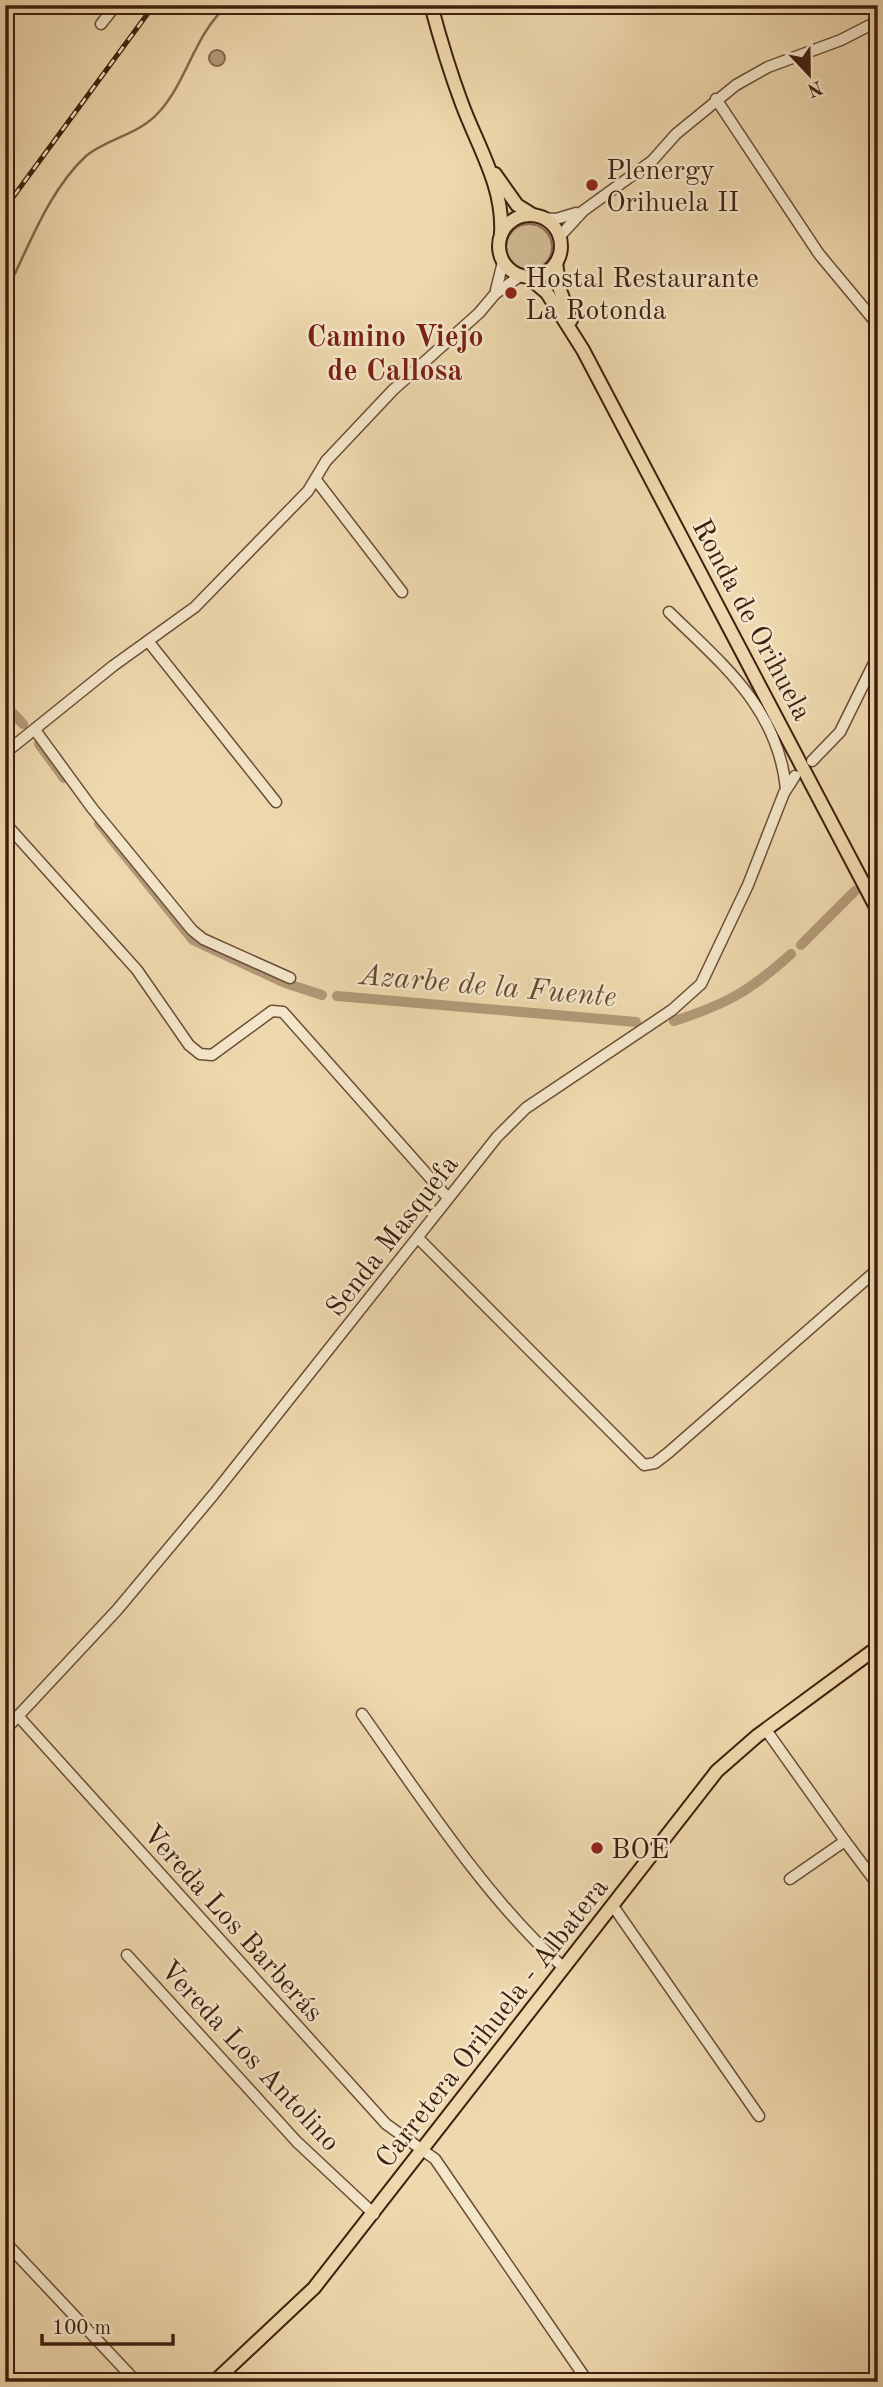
<svg xmlns="http://www.w3.org/2000/svg" width="883" height="2387" font-family="'Old Standard TT',serif">
<style>
.green{fill:#d0b992;stroke:#886c50;stroke-width:2}
.water{fill:#b29977;stroke:#84684d;stroke-width:2}
.lines{fill:none;stroke-linecap:round;stroke-linejoin:round}
.stream{stroke:#84684d;stroke-width:2.5}
.canal{stroke:#b29977;stroke-width:10}
.minor-casing{stroke:#6b4d36;stroke-width:13}
.major-casing{stroke:#3f1f0e;stroke-width:16}
.minor{stroke:#f4e6ca;stroke-width:10}
.major{stroke:#eed8ad;stroke-width:12}
.rail-casing{stroke:#3f1f0e;stroke-width:5}
.rail{stroke:#f4e6ca;stroke-width:2.5;stroke-dasharray:8;stroke-linecap:butt}
.poi-dot{fill:#8f2418;stroke:#f4e6ca;stroke-width:2.5}
.labels{text-anchor:middle;stroke-width:5;stroke-linejoin:round;paint-order:stroke}
.poi-label{font-size:28px;fill:#3f1f0e;stroke:#f4e6ca;text-anchor:start}
.street-label{font-size:28px;fill:#3f1f0e;stroke:#f4e6ca}
.neighbourhood-label{font-size:30px;font-weight:bold;fill:#7a1f14;stroke:#f4e6ca}
.water-label{font-size:30px;font-style:italic;fill:#674a33;stroke:#f4e6ca}
</style>
<rect width="100%" height="100%" fill="#eed8ad"/>
<filter id="stains"><feTurbulence type="fractalNoise" baseFrequency=".00286" numOctaves="4"/><feColorMatrix values="0 0 0 0 .2 0 0 0 0 .09 0 0 0 0 .02 0 0 0 .5 -.17"/></filter>
<radialGradient id="worn" r=".72"><stop offset=".6" stop-color="#630" stop-opacity="0"/><stop offset="1" stop-color="#630" stop-opacity=".3"/></radialGradient>
<!-- green -->
<circle class="green" cx="529" cy="247" r="23"/>
<!-- water -->
<circle class="water" cx="217" cy="58" r="8"/>
<g class="lines">
<!-- stream -->
<g class="stream">
<path d="M5,6l1,-1"/>
<path d="M5,294c23,-45 43,-103 81,-138 22,-18 53,-21 73,-44 29,-32 35,-78 69,-107"/>
</g>
<!-- canal -->
<g class="canal">
<path d="M5,705l18,19"/>
<path d="M39,744l25,34"/>
<path d="M99,823l94,117 92,43 37,12"/>
<path d="M872,875l6,-5"/>
<path d="M801,945l54,-54"/>
<path d="M337,996l299,26"/>
<path d="M674,1021c53,-17 76,-30 117,-67"/>
</g>
<!-- minor casing -->
<g class="minor-casing">
<g id="minor">
<path d="M101,24l15,-19"/>
<path d="M716,99l103,155 59,71"/>
<path d="M542,218l14,1 20,-6"/>
<path d="M559,237l24,-26 69,-50 24,-27 60,-49 32,-18 73,-27 37,-19"/>
<path d="M496,290l7,-28"/>
<path d="M316,480l86,112"/>
<path d="M669,612c54,53 109,96 117,177"/>
<path d="M148,641l128,161"/>
<path d="M35,730l57,78 100,122 11,9 87,39"/>
<path d="M5,753l108,-87 82,-59 113,-116 18,-30 67,-71 86,-77 16,-19 25,-18"/>
<path d="M812,761l28,-29 38,-77"/>
<path d="M5,823l132,147 52,75 11,9 12,1 60,-44 11,1 165,186"/>
<path d="M418,1238l226,227 11,-2 13,-10 210,-184"/>
<path d="M362,1714c58,82 126,187 201,253"/>
<path d="M19,1717l367,407 49,35 153,223"/>
<path d="M5,1730l112,-120 97,-116 283,-357 29,-29 146,-98 29,-26 47,-99 36,-92 11,-17"/>
<path d="M766,1730l79,111 -55,38"/>
<path d="M845,1841l33,44"/>
<path d="M613,1906l146,210"/>
<path d="M127,1955l170,187 77,72"/>
<path d="M5,2242l125,133 2,7"/>
<path d="M876,2382l2,-2"/>
</g>
</g>
<!-- major casing -->
<g class="major-casing">
<g id="major">
<path d="M431,5c9,34 19,67 31,99 16,43 42,83 39,130"/>
<path d="M495,174l22,31 16,10"/>
<circle cx="530" cy="246" r="31"/>
<path d="M556,263l4,27 11,30"/>
<path d="M528,277l19,16 36,57 295,561"/>
<path d="M214,2382l100,-94 403,-517 40,-35 121,-89"/>
</g>
</g>
<!-- minor -->
<use href="#minor" class="minor"/>
<!-- major -->
<use href="#major" class="major"/>
<!-- rail casing -->
<g class="rail-casing">
<path id="rail" d="M5,208l149,-203"/>
</g>
<!-- rail -->
<use href="#rail" class="rail"/>
</g>
<!-- markers -->
<g class="poi-dot">
<circle cx="592" cy="185" r="7"/>
<circle cx="511" cy="293" r="7"/>
<circle cx="597" cy="1848" r="7"/>
</g>
<g class="labels">
<!-- poi labels -->
<g class="poi-label">
<text x="606" y="179">Plenergy<tspan x="606" dy="32">Orihuela II</tspan></text>
<text x="525" y="287">Hostal Restaurante<tspan x="525" dy="32">La Rotonda</tspan></text>
<text x="611" y="1858">BOE</text>
</g>
<!-- street labels -->
<g class="street-label">
<text transform="translate(753 619) rotate(62)" y="10">Ronda de Orihuela</text>
<text transform="translate(391 1235) rotate(-52)" y="10">Senda Masquefa</text>
<text transform="translate(234 1922) rotate(48)" y="10">Vereda Los Barberás</text>
<text transform="translate(491 2022) rotate(-52)" y="10">Carretera Orihuela - Albatera</text>
<text transform="translate(251 2055) rotate(47)" y="10">Vereda Los Antolino</text>
</g>
<!-- neighbourhood labels -->
<g class="neighbourhood-label">
<text x="395" y="346">Camino Viejo<tspan x="395" dy="34">de Callosa</tspan></text>
</g>
<!-- water labels -->
<g class="water-label">
<text transform="translate(488 985) rotate(5)" y="10">Azarbe de la Fuente</text>
</g>
</g>
<!-- margin -->
<rect width="883" height="2387" fill="none" stroke="#eed8ad" stroke-width="28"/>
<rect x="7" y="7" width="869" height="2373" fill="none" stroke="#3f1f0e" stroke-width="3.5"/>
<rect x="14" y="14" width="855" height="2359" fill="none" stroke="#3f1f0e" stroke-width="2"/>
<!-- north arrow -->
<g transform="translate(809 74) rotate(158)" stroke="#f4e6ca" stroke-width="5" paint-order="stroke">
<path d="M0-5L12 26L0 18L-12 26Z" fill="#3f1f0e"/>
<text y="-10" font-size="19" font-weight="bold" text-anchor="middle" fill="#3f1f0e">N</text>
</g>
<!-- scale -->
<path d="M42 2334v10h131v-10" fill="none" stroke="#3f1f0e" stroke-width="3.5"/>
<text x="52" y="2334" font-size="21" fill="#3f1f0e" stroke="#f4e6ca" stroke-width="5" paint-order="stroke">100 m</text>
<rect width="100%" height="100%" filter="url(#stains)"/>
<rect width="100%" height="100%" fill="url(#worn)"/>
</svg>
